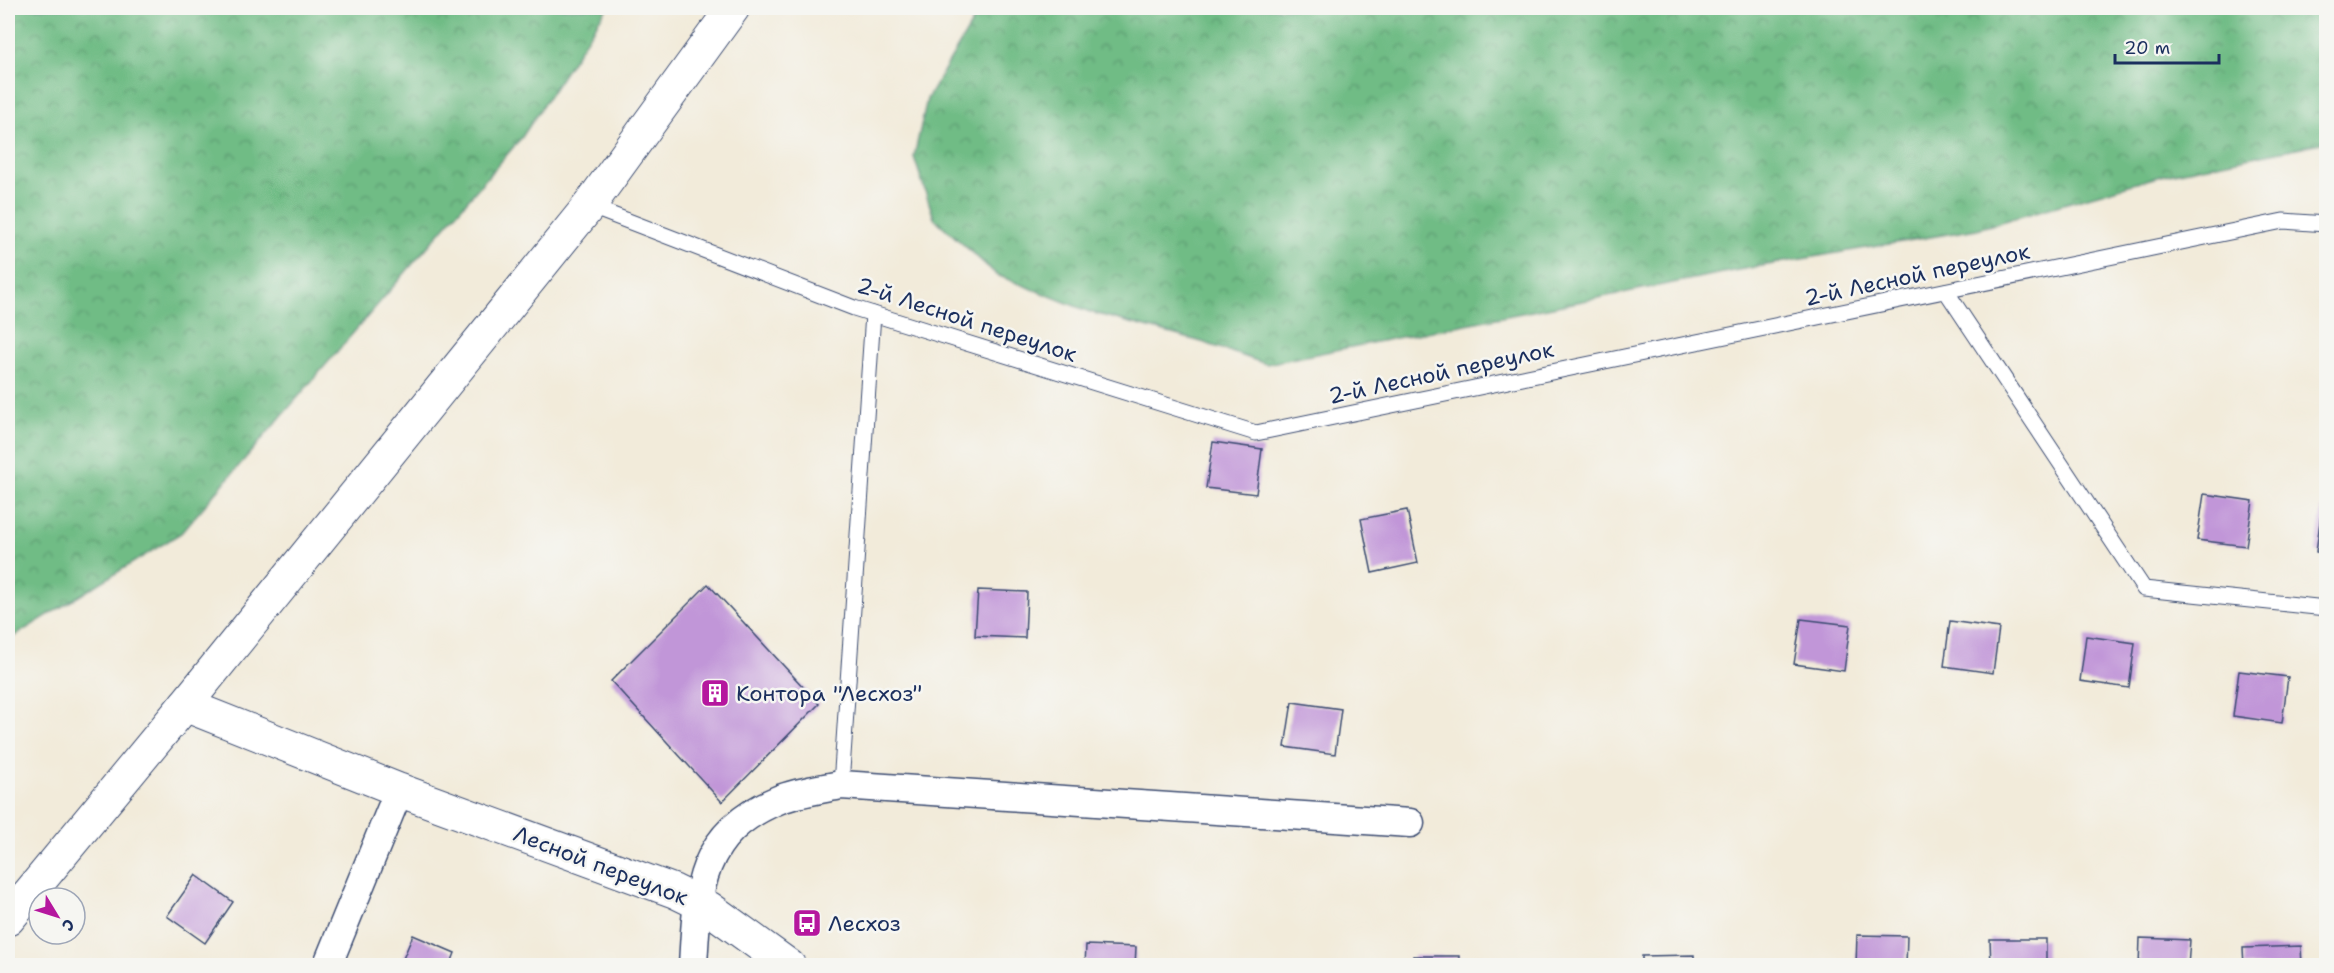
<svg xmlns="http://www.w3.org/2000/svg" width="2334" height="973" font-family="'Shantell Sans',sans-serif">
<style>
.forest{fill:url(#forest-crowns);stroke:#467672;stroke-width:1.5}
.building{fill:#c196d8}
.lines{fill:none;stroke-linecap:round;stroke-linejoin:round}
.service-casing{stroke:#3b4b71;stroke-width:17}
.minor-casing{stroke:#3b4b71;stroke-width:31}
.tertiary-casing{stroke:#3b4b71;stroke-width:35}
.service{stroke:#fff;stroke-width:15}
.minor{stroke:#fff;stroke-width:28}
.tertiary{stroke:#fff;stroke-width:33}
.labels{text-anchor:middle;stroke-width:5;stroke-linejoin:round;paint-order:stroke}
.street-label{font-size:22px;fill:#1b2f5e;stroke:#f6f6f2}
.poi-label{font-size:22px;fill:#1b2f5e;stroke:#f6f6f2;text-anchor:start}
</style>
<defs>
<pattern id="forest-crowns" width="20" height="18" patternUnits="userSpaceOnUse" patternTransform="scale(1.5)"><rect width="20" height="18" fill="#70bc85"/><path d="M2 6a3 3 0 1 1 6 0M12 15a3 3 0 1 1 6 0" fill="none" stroke="#5b9970"/></pattern>
</defs>
<rect width="100%" height="100%" fill="#f6f6f2"/>
<filter id="ink" filterUnits="userSpaceOnUse"><feTurbulence type="fractalNoise" baseFrequency=".0167" numOctaves="2"/><feDisplacementMap in="SourceGraphic" scale="12" xChannelSelector="R" yChannelSelector="G"/><feConvolveMatrix kernelMatrix="1 2 1 2 8 2 1 2 1" color-interpolation-filters="sRGB"/></filter>
<filter id="wash" filterUnits="userSpaceOnUse"><feTurbulence type="fractalNoise" baseFrequency=".008" numOctaves="4" result="noise"/><feDisplacementMap in="SourceGraphic" scale="24" xChannelSelector="R" yChannelSelector="G"/><feGaussianBlur stdDeviation="1.35" result="paint"/><feColorMatrix in="noise" values="0 0 0 0 0 0 0 0 0 0 0 0 0 0 0 0 0 1.4 0 .05"/><feComposite in="paint" operator="in"/></filter>
<g filter="url(#wash)">
<rect width="100%" height="100%" fill="#f2ebda"/>
<!-- forest -->
<g class="forest">
<path d="M8,8h599l-85,129 -341,396 -173,107z"/>
<path d="M981,8h1345v134l-162,33 -187,54 -239,41 -472,94 -64,-22 -112,-30 -93,-37 -63,-57 -20,-61 13,-58z"/>
</g>
<g id="blocks">
<!-- building -->
<g class="building">
<path d="M1213,442l49,7 -6,45 -50,-6z"/>
<path d="M2204,494l49,7 -7,45 -49,-6z"/>
<path d="M2322,507h4v47l-10,-2z"/>
<path d="M1407,510l11,53 -46,10 -11,-54z"/>
<path d="M708,584l111,120 -97,98 -111,-121z"/>
<path d="M978,590l49,2 -2,46 -50,-2z"/>
<path d="M1801,619l49,6 -6,46 -50,-7z"/>
<path d="M1950,621l49,7 -6,45 -49,-7z"/>
<path d="M2086,636l49,7 -6,45 -49,-7z"/>
<path d="M2239,671l49,6 -6,46 -49,-7z"/>
<path d="M1292,702l49,7 -6,45 -50,-7z"/>
<path d="M196,875l37,27 -28,41 -38,-27z"/>
<path d="M413,935l42,18 -5,13h-50z"/>
<path d="M1857,935l50,1 -1,30h-50z"/>
<path d="M2140,938l50,2 -2,26h-49z"/>
<path d="M1990,939h56v27h-55z"/>
<path d="M1086,945l50,2 -1,19h-50z"/>
<path d="M2301,946l1,20h-58l-1,-18z"/>
<path d="M1694,955v11h-52v-10z"/>
<rect x="1413" y="956" width="46" height="10"/>
</g>
</g>
</g>
<g filter="url(#ink)">
<use href="#blocks" fill-opacity="0" stroke="#3b4b71" stroke-width="1.5"/>
<g class="lines">
<!-- service casing -->
<g class="service-casing">
<g id="service">
<path d="M589,206l265,102 402,125 1027,-212 43,3"/>
<path d="M1946,291l198,298 182,19"/>
<path d="M841,785l32,-471"/>
</g>
</g>
<!-- minor casing -->
<g class="minor-casing">
<g id="minor">
<path d="M327,966l72,-176"/>
<path d="M693,966c4,-77 6,-133 85,-166 19,-8 43,-11 63,-15l569,38"/>
</g>
</g>
<!-- tertiary casing -->
<g class="tertiary-casing">
<g id="tertiary">
<path d="M185,705l214,85 275,101 35,17 80,58"/>
<path d="M8,919l177,-214 404,-499 144,-198"/>
</g>
</g>
<!-- service -->
<use href="#service" class="service"/>
<!-- minor -->
<use href="#minor" class="minor"/>
<!-- tertiary -->
<use href="#tertiary" class="tertiary"/>
</g>
</g>
<!-- icons -->
<defs>
<g id="building-square" transform="scale(1.5)"><rect x="-9" y="-9" width="18" height="18" rx="4" fill="#b5179e" stroke="#f6f6f2"/><path d="M-4-6H4V6H1V3H-1V6H-4ZM-2.5-4.3h1.7v1.8h-1.7ZM.8-4.3h1.7v1.8H.8ZM-2.5-1h1.7V.8h-1.7ZM.8-1h1.7V.8H.8Z" fill="#fff"/></g>
<g id="bus-square" transform="scale(1.5)"><rect x="-9" y="-9" width="18" height="18" rx="4" fill="#b5179e" stroke="#f6f6f2"/><path d="M-5-6H5V4H4V6H2V4H-2V6H-4V4H-5ZM-3.5-4V0h7V-4ZM-3.5 1.2v1.5H-2V1.2ZM2 1.2v1.5H3.5V1.2Z" fill="#fff"/></g>
</defs>
<g fill-rule="evenodd">
<use href="#building-square" x="715" y="693"/>
<use href="#bus-square" x="807" y="923"/>
</g>
<g class="labels">
<!-- street labels -->
<g class="street-label">
<text transform="translate(1917 274) rotate(-12)" y="8">2-й Лесной переулок</text>
<text transform="translate(967 319) rotate(18)" y="8">2-й Лесной переулок</text>
<text transform="translate(1441 372) rotate(-12)" y="8">2-й Лесной переулок</text>
<text transform="translate(601 865) rotate(21)" y="8">Лесной переулок</text>
</g>
<!-- poi labels -->
<g class="poi-label">
<text x="736" y="701">Контора "Лесхоз"</text>
<text x="828" y="931">Лесхоз</text>
</g>
</g>
<!-- margin -->
<rect width="2334" height="973" fill="none" stroke="#f6f6f2" stroke-width="30"/>
<!-- north arrow -->
<g transform="translate(57 916) rotate(128)"><circle r="28" fill="#f6f6f2" stroke="#9ea6b7" stroke-width="1.5"/>
<path d="M0-4.5L10 22L0 15L-10 22Z" fill="#b5179e"/>
<text y="-9" font-size="16" font-weight="bold" text-anchor="middle" fill="#1b2f5e">С</text>
</g>
<!-- scale -->
<path d="M2115 54v9h104v-9" fill="none" stroke="#1b2f5e" stroke-width="3"/>
<text x="2124" y="54" font-size="18" fill="#1b2f5e" stroke="#f6f6f2" stroke-width="4.5" paint-order="stroke">20 m</text>
</svg>
